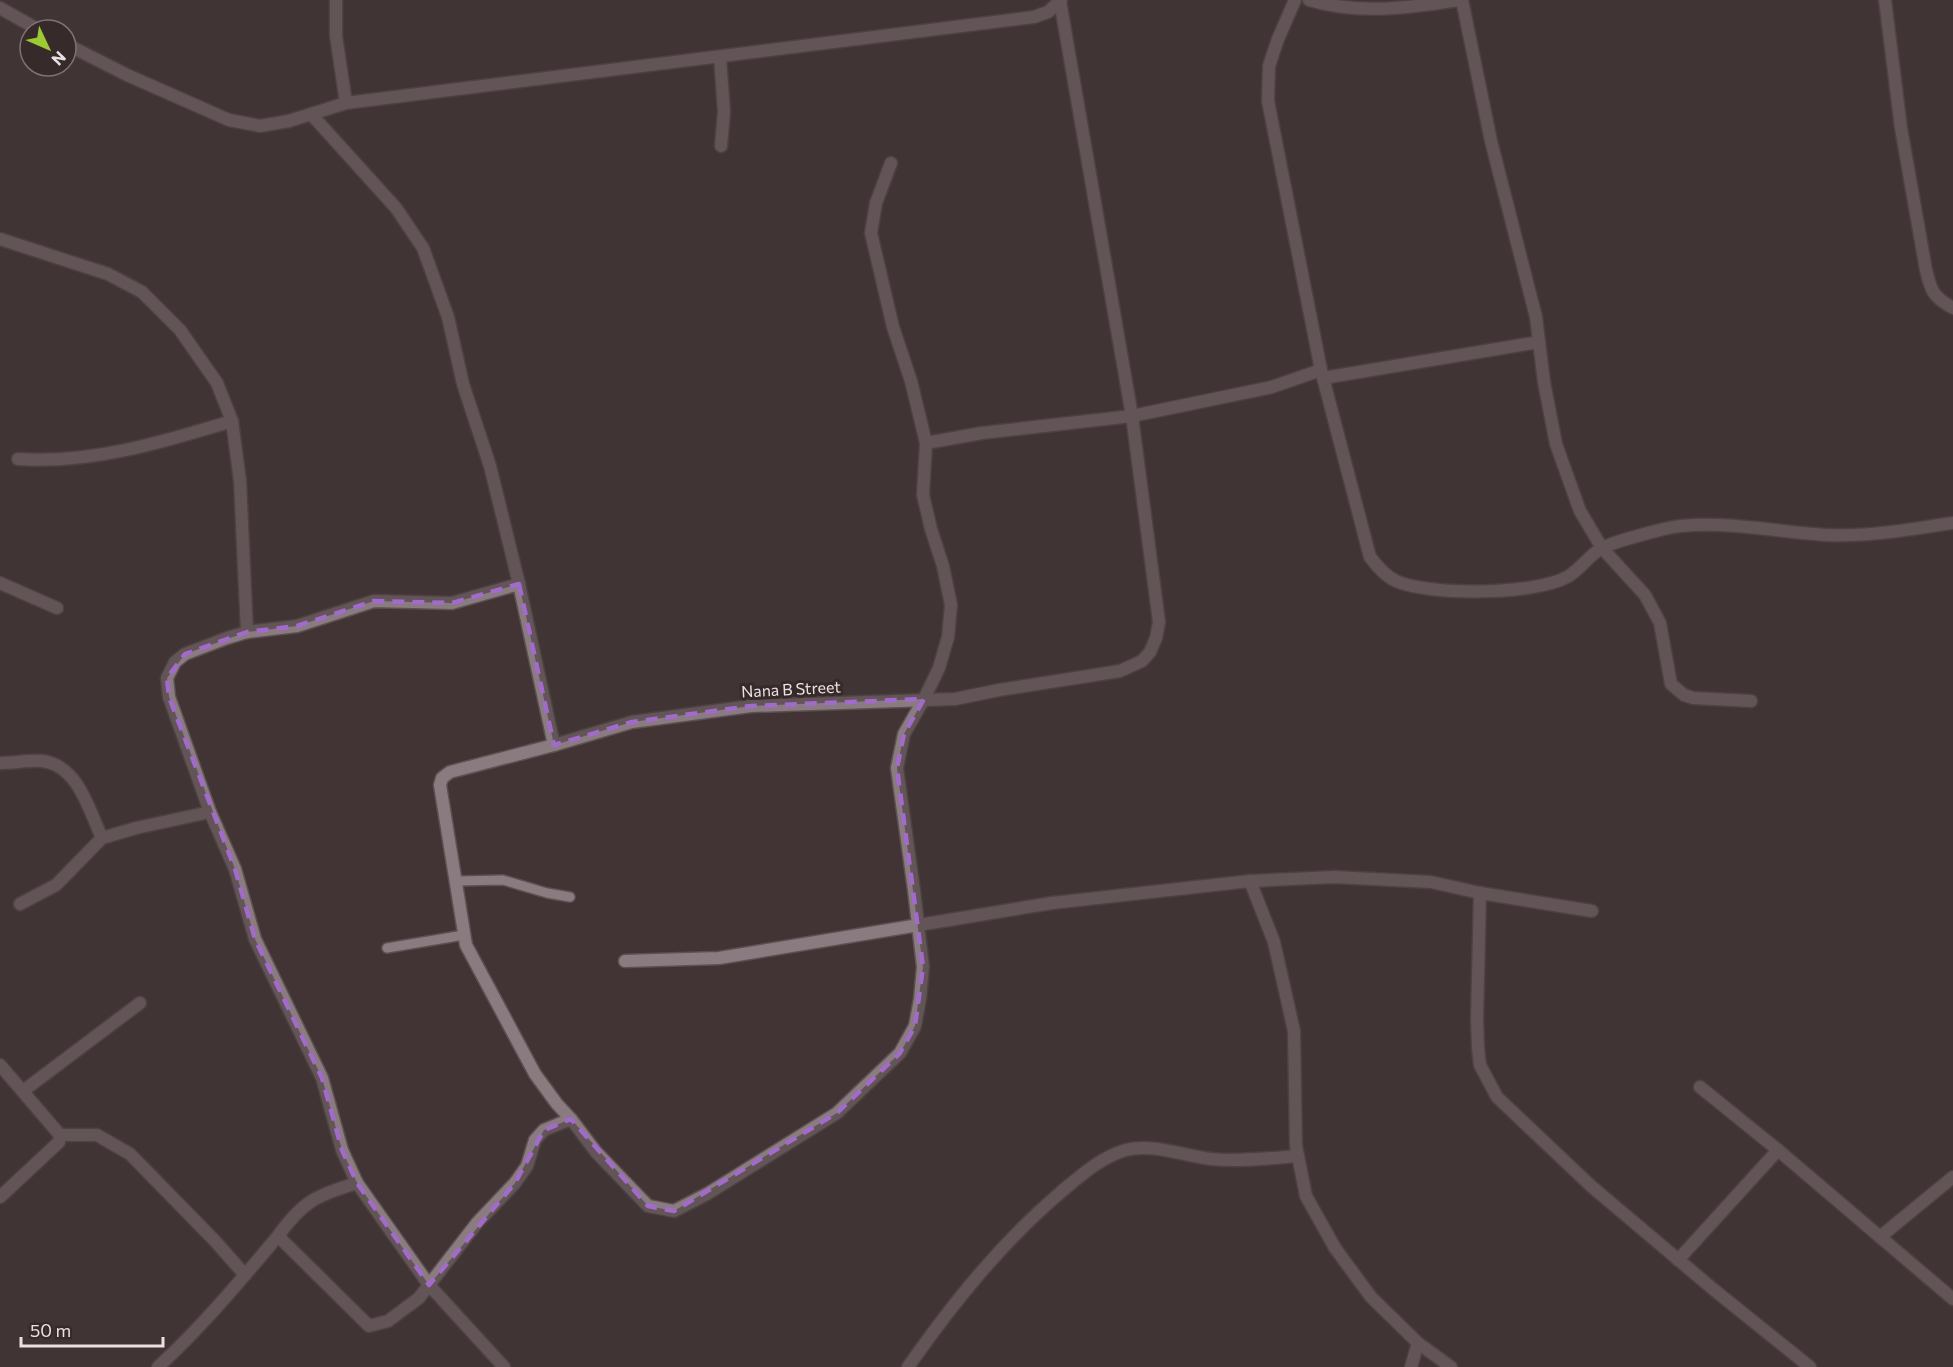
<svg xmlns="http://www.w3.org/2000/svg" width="1953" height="1367" font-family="Commissioner,sans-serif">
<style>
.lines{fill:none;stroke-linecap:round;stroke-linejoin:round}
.service-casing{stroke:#5d5051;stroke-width:12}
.minor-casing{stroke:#5d5051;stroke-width:15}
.service{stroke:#8a7b81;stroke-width:9}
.minor{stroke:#8a7b81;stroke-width:12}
.marked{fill:none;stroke:#a26bcb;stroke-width:4.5;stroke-dasharray:12 8;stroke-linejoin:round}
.labels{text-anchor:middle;stroke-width:6;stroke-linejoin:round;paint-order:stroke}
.street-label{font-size:16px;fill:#ebe1e2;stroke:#372a2b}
</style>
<rect width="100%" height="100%" fill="#423435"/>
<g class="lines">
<!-- service casing -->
<g class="service-casing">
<g id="service">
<path d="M457,881l46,-1 44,13 23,4"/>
<path d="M387,948l77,-13"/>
</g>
</g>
<!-- minor casing -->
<g class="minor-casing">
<g id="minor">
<path d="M336,0v36l10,67"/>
<path d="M1295,0l-17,39 -9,27 -1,35 53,269 49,187c7,9 15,19 26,24 34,15 138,14 171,-4 13,-7 22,-22 35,-29 10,-6 66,-21 79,-22 49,-5 96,6 145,9 43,2 85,-6 127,-12"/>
<path d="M1309,0c51,15 99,8 150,0"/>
<path d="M1462,0l29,141 45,176 8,65 12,62 24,67 22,37 43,47 15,28 11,61 13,11 9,3 58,3"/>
<path d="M1885,0l16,128 25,142c5,21 7,27 27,38"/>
<path d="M0,8l39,22"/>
<path d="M66,44l61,31 102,45 31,6 29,-5 57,-18 688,-86 14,-5 13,-12"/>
<path d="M720,57l4,55 -3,34"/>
<path d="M311,114l85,94 27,40 25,69 15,67 27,82 29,118 35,161"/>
<path d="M0,239l108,35 34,18 38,38 37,53 15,38 8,60 7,151"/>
<path d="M1323,378l216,-36"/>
<path d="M926,443l56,-10 150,-17 140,-29 49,-17"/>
<path d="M18,459c73,5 145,-17 214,-38"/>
<path d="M0,583l57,25"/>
<path d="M0,763c13,0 29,-3 42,-2 36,4 47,49 60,77"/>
<path d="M1250,881l24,61 20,89 2,115 10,50 29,52 36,49 47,46 33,24"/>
<path d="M1480,893l-3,126 1,29 2,17 17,32 94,89 122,103 97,78"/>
<path d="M20,904l36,-19 46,-47 34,-10 74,-16"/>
<path d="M625,961l94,-3 333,-55 198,-22 84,-4 97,5 49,11 112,18"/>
<path d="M0,1065l60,70 -1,7 -59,55"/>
<path d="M1700,1087l78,63 175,149"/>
<path d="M23,1091l117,-88"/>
<path d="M571,1119l-14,-15 -22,-30 -69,-129 -26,-160 2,-7 8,-6 104,-27 78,-23 119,-16 204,-7 44,-9 121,-19 22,-10 8,-9 6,-14 3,-16 -27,-206 -72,-415"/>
<path d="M60,1135h37l33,19 85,87 30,34"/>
<path d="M278,1236c25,-35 39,-41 79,-53"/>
<path d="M1880,1237l73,-60"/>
<path d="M1678,1260l100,-110"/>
<path d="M158,1367c44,-40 82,-86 120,-131l91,90 19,-5 31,-23 58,-75 38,-40 12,-17 8,-26 9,-10 27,-11 25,33 52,54 26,5 33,-17 130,-81 63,-60 15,-27 5,-27 3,-32 -9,-77 -17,-122 7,-34 20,-35 15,-31 9,-31 3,-32 -8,-39 -12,-37 -8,-34 3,-52 -15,-62 -18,-54 -22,-94 5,-30 15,-40"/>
<path d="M504,1367l-75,-82 -72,-102 -15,-33 -20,-72 -67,-139 -20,-70 -25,-57 -41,-115 -2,-19 8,-16 10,-8 42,-16 20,-6 50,-6 77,-25 78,2 67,-19"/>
<path d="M908,1367c45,-64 93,-124 153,-175 19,-16 40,-35 65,-42 26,-7 59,6 85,9 29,3 59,-1 87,-3"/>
<path d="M1411,1367l7,-24"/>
</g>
</g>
<!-- service -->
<use href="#service" class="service"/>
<!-- minor -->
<use href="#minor" class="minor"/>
</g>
<!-- marked area -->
<path d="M0 0H1953V1367H0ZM519,584l35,161 78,-23 119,-16 173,-7 -20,35 -7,34 26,199 -8,59 -15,27 -63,60 -163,98 -26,-5 -77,-87 -27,11 -29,53 -86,102 -72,-102 -15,-33 -20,-72 -67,-139 -20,-70 -66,-172 -2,-19 18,-24 62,-22 50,-6 77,-25 78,2z" fill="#423435" fill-opacity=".55" fill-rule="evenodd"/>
<path class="marked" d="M519,584l35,161 78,-23 119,-16 173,-7 -20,35 -7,34 26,199 -8,59 -15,27 -63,60 -163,98 -26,-5 -77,-87 -27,11 -29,53 -86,102 -72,-102 -15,-33 -20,-72 -67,-139 -20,-70 -66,-172 -2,-19 18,-24 62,-22 50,-6 77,-25 78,2z"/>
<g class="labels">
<!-- street labels -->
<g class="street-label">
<text transform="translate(791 689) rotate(-3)" y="6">Nana B Street</text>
</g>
</g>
<!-- north arrow -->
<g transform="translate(48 48) rotate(134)"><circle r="28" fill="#372a2b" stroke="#7f7374" stroke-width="1.5"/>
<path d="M0-4.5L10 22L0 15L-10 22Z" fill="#9cca32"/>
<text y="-9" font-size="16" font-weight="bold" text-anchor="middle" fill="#ebe1e2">N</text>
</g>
<!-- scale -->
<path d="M21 1337v9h142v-9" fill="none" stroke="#ebe1e2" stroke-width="3"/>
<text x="30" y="1337" font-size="18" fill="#ebe1e2" stroke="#372a2b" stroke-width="4.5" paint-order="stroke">50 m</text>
</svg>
